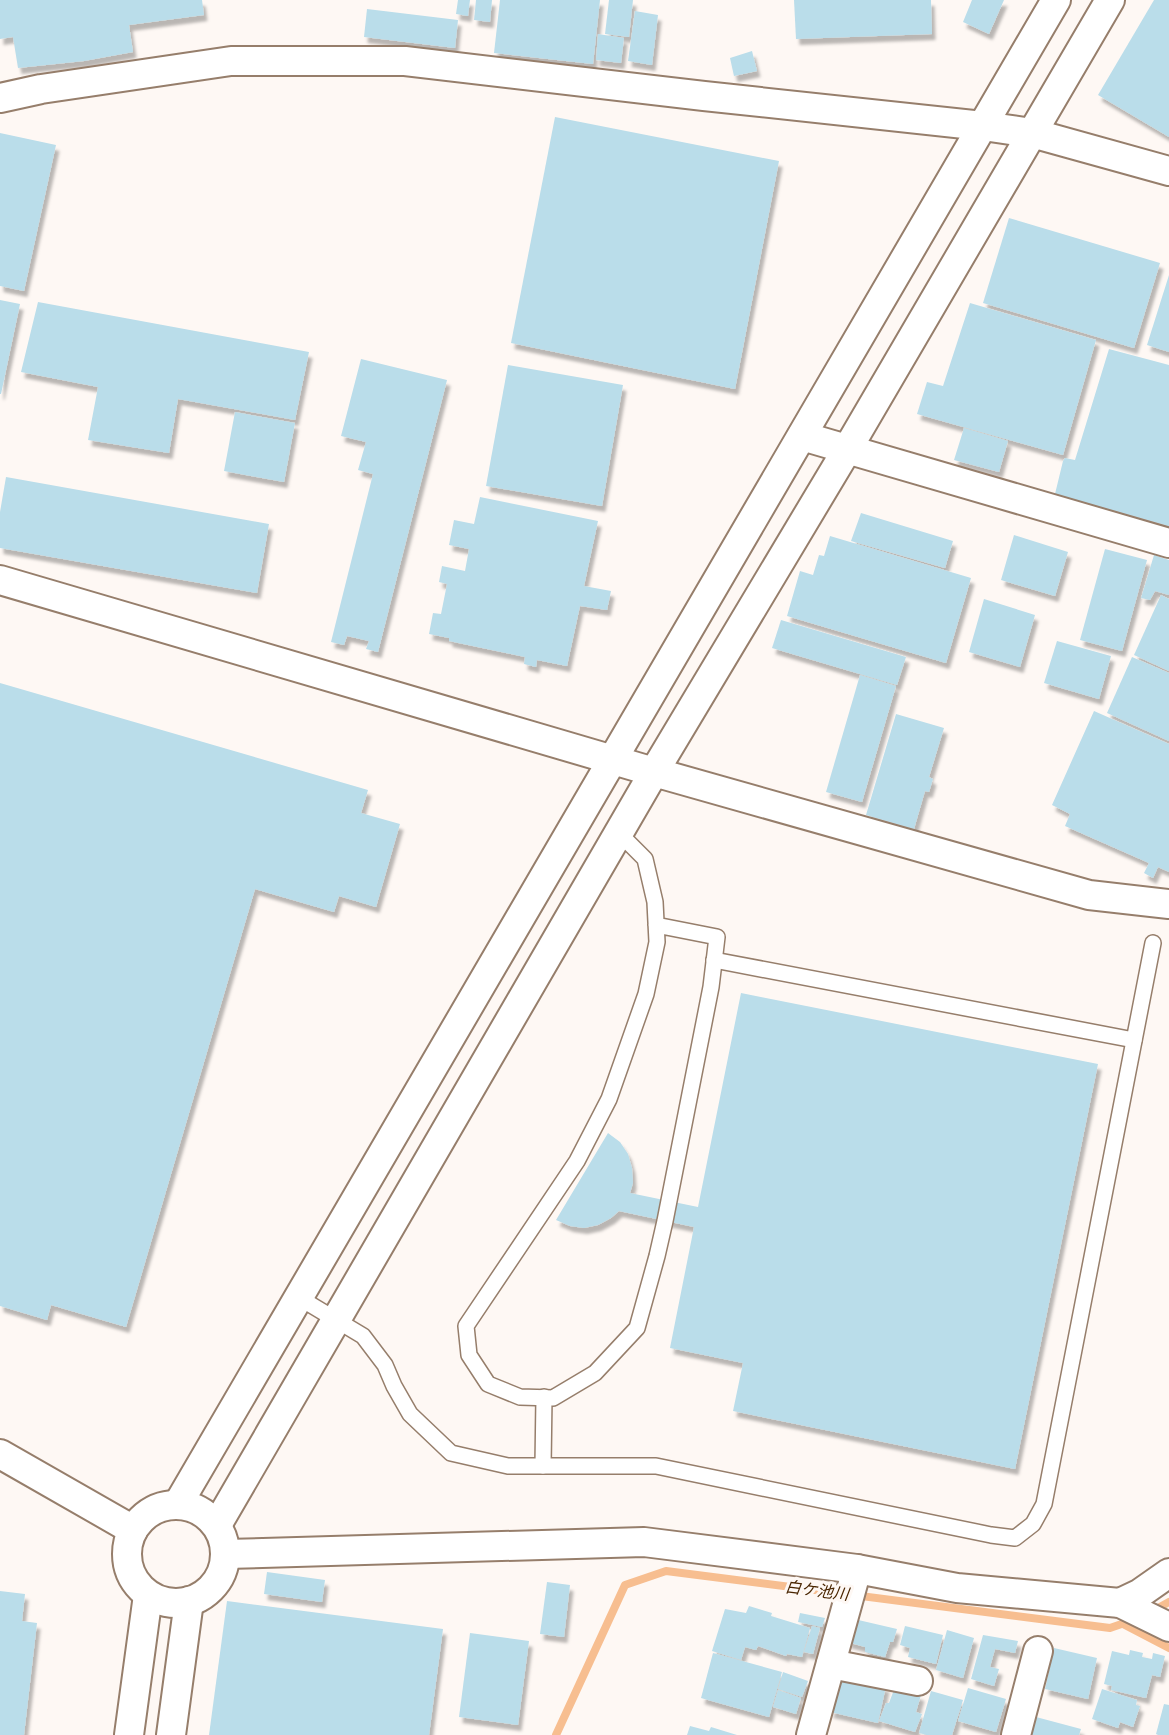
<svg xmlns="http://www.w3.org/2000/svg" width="1169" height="1735" font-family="Manrope,'Noto Sans JP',sans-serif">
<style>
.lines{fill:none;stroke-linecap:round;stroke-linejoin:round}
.stream{stroke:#f7be90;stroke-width:8}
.building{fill:#baddea;filter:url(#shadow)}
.service-casing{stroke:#967e6b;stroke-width:18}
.minor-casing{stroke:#967e6b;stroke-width:32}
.service{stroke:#fff;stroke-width:15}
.minor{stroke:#fff;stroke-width:28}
.labels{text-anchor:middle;stroke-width:6;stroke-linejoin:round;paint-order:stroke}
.water-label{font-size:16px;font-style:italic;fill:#492500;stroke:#fef8f4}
</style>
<defs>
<filter id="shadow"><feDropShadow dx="3.5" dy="6" stdDeviation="1.5" flood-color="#0004"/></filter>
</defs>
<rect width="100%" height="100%" fill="#fef8f4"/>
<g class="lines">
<!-- stream -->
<g class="stream">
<path d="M1151,1612l18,-10"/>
<path d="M1123,1624l46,24"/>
<path d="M556,1735l69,-150 41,-14 444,57 26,-9"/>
</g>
</g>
<!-- building -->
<g class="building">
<path d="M0,0h202l2,15 -75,10 4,27 -49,9 -66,7 -5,-31 -13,2z"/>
<path d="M458,0h12l-2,16 -12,-2z"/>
<path d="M476,0h16l-2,22 -16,-2z"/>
<path d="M500,0h100l-7,64 -99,-11z"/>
<path d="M609,0h24l-4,37 -24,-3z"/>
<path d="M794,0h137l1,34 -136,5z"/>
<path d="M972,0h32l-15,34 -26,-12z"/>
<path d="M1154,0h15v137l-71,-42z"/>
<path d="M367,9l91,11 -3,28 -91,-11z"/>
<path d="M635,11l23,4 -6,50 -24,-4z"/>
<path d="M598,34l26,4 -3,25 -25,-3z"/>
<path d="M752,51l5,20 -23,5 -4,-18z"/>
<path d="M555,117l224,44 -44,228 -224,-46z"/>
<path d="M0,133l56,12 -32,146 -24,-5z"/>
<path d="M1009,218l151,45 -26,85 -151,-45z"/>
<path d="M1169,275v77l-22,-7z"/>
<path d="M0,300l20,4 -19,90h-1z"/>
<path d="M38,302l271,50 -14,68 -117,-21 -9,54 -81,-13 10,-53 -77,-15z"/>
<path d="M970,303l126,37 -33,115 -146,-41 10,-32 16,4z"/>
<path d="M1109,349l60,16v161l-114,-32 8,-33 2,-3 10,2z"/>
<path d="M361,359l86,21 -69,272 -12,-3 3,-8 -22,-5 -3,9 -13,-3 42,-168 -15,-4 8,-28 -25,-6z"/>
<path d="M508,365l115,20 -21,121 -116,-20z"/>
<path d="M235,412l60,11 -11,59 -60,-11z"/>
<path d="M964,428l44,13 -9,31 -45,-12z"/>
<path d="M6,477l263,47 -12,69 -257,-45v-36z"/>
<path d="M480,497l118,24 -14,65 27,5 -4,19 -27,-4 -13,60 -30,-6 -1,7 -12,-3 1,-7 -76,-16v-3l-20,-4 4,-21 8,1 6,-30 -8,-2 3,-16 23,5 4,-22 -20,-4 5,-25 20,4z"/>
<path d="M861,513l92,28 -8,27 -94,-27z"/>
<path d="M1014,535l54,17 -13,44 -54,-16z"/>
<path d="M830,536l141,42 -25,85 -159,-47 13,-45 13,4 6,-20 5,1z"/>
<path d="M1105,549l42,11 -25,91 -42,-11z"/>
<path d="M1154,555l15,5v35l-14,-4 -5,9 -9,-2z"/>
<path d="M1161,595l8,4v72l-35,-16z"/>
<path d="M984,599l51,16 -15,52 -51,-15z"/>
<path d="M781,620l125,37 -9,28 -125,-37z"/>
<path d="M1057,641l54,15 -12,43 -55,-16z"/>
<path d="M1132,657l37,16v68l-62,-28z"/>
<path d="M860,675l36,11 -34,116 -36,-10z"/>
<path d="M0,683l368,107 -7,23 39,11 -24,83 -37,-11 -5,16 -79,-23 -129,438 -75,-22 -4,15 -47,-14z"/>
<path d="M1094,711l75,33v128l-11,-5 -5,11 -9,-5 5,-10 -84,-37 5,-12 -18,-9z"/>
<path d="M896,714l48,14 -15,49 4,2 -4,13 -4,-1 -11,38 -48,-14z"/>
<path d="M741,993l357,71 -83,405 -282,-58 10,-48 -73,-15 24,-121 -75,-16 -8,7 -13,7 -14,3 -14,-2 -14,-6 52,-87 12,9 8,12 4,14 1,15 -3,10 68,14z"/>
<path d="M267,1572l58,8 -3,22 -58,-8z"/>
<path d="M547,1582l23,3 -6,52 -24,-3z"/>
<path d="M0,1591l25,3 -3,27 15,2 -13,112h-24z"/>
<path d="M227,1601l216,28 -14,106h-220z"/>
<path d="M749,1606l23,7 -1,3 39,12 -8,29 -15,-3 -1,2 -28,-10 -2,4 -11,-3 -4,13 -29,-9 13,-42 21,4z"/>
<path d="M800,1613l25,5 -3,9 -24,-5z"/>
<path d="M854,1619l43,10 -4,13h-3l-5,15 -20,-5v-5l-18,-5z"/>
<path d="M812,1626l8,2 -7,26 -9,-2z"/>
<path d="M905,1626l38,9 -7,29 -28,-7 2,-9 -10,-3z"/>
<path d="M947,1630l27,8 -11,40 -27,-8z"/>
<path d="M470,1633l59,8 -11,84 -59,-8z"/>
<path d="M983,1635l35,6 -3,12 -20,-4 -5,18 9,2 -5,17 -23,-7z"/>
<path d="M1054,1648l43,10 -9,41 -43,-10z"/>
<path d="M1130,1650l13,3 -1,4 10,2 1,-6 12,3 -5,21 -8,-2 -6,23 -35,-8 1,-4 -8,-2 8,-33 17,4z"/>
<path d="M713,1653l69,19 -13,45 -68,-19z"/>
<path d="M783,1672l25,9 -6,16 -24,-8z"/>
<path d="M838,1679l48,7 -8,37 -48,-11z"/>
<path d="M895,1687l26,8 -5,17 6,2 -7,18 -36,-11 7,-18h3z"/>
<path d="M968,1688l38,11 -10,33 -38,-11z"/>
<path d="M1102,1689l35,11 -1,5 4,1 -7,21 -13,-5 -2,6 -26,-9z"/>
<path d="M778,1690l23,8 -5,16 -23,-7z"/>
<path d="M931,1691l32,9 -11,35h-25l-8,-2z"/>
<path d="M1164,1704l5,1v30h-11l-2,-1z"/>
<path d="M1036,1717l45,12 -2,6h-47z"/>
<path d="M690,1726l19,5 2,-4 26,8h-50z"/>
</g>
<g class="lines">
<!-- service casing -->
<g class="service-casing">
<g id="service">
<path d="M619,833l26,26 10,43 2,40 -11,52 -37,105 -32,62 -111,165 3,29 19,29 32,13 33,1 42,-25 42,-45 20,-72 8,-35 46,-234 6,-50 -61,-12"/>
<path d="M714,960l420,80"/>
<path d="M298,1297l65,39 22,29 9,21 16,28 41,39 57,13h148l335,69 24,3 18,-14 11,-20 109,-561"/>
<path d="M543,1466l1,-69"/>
</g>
</g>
<!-- minor casing -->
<g class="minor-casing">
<g id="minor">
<path d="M0,98l41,-9 190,-28h174l299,35 279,30 49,7 137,38"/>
<path d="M802,436l367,107"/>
<path d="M0,580l654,192 435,123 80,9"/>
<path d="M0,1454l133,76"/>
<path d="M178,1504l878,-1504"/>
<circle cx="176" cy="1554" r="49"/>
<path d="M217,1525l437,-753 194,-324 262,-448"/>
<path d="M226,1554l418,-12 213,27 100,19 163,15 49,24"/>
<path d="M1120,1603l19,-9 30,-21"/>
<path d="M831,1664l87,17"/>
<path d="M129,1735l19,-140"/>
<path d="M171,1735l18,-134"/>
<path d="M811,1735l46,-166"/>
<path d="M1016,1735l22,-84"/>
</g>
</g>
<!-- service -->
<use href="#service" class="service"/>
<!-- minor -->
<use href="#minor" class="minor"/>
</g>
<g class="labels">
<!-- water labels -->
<g class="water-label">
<text transform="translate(817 1590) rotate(7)" y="6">白ケ池川</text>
</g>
</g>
</svg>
